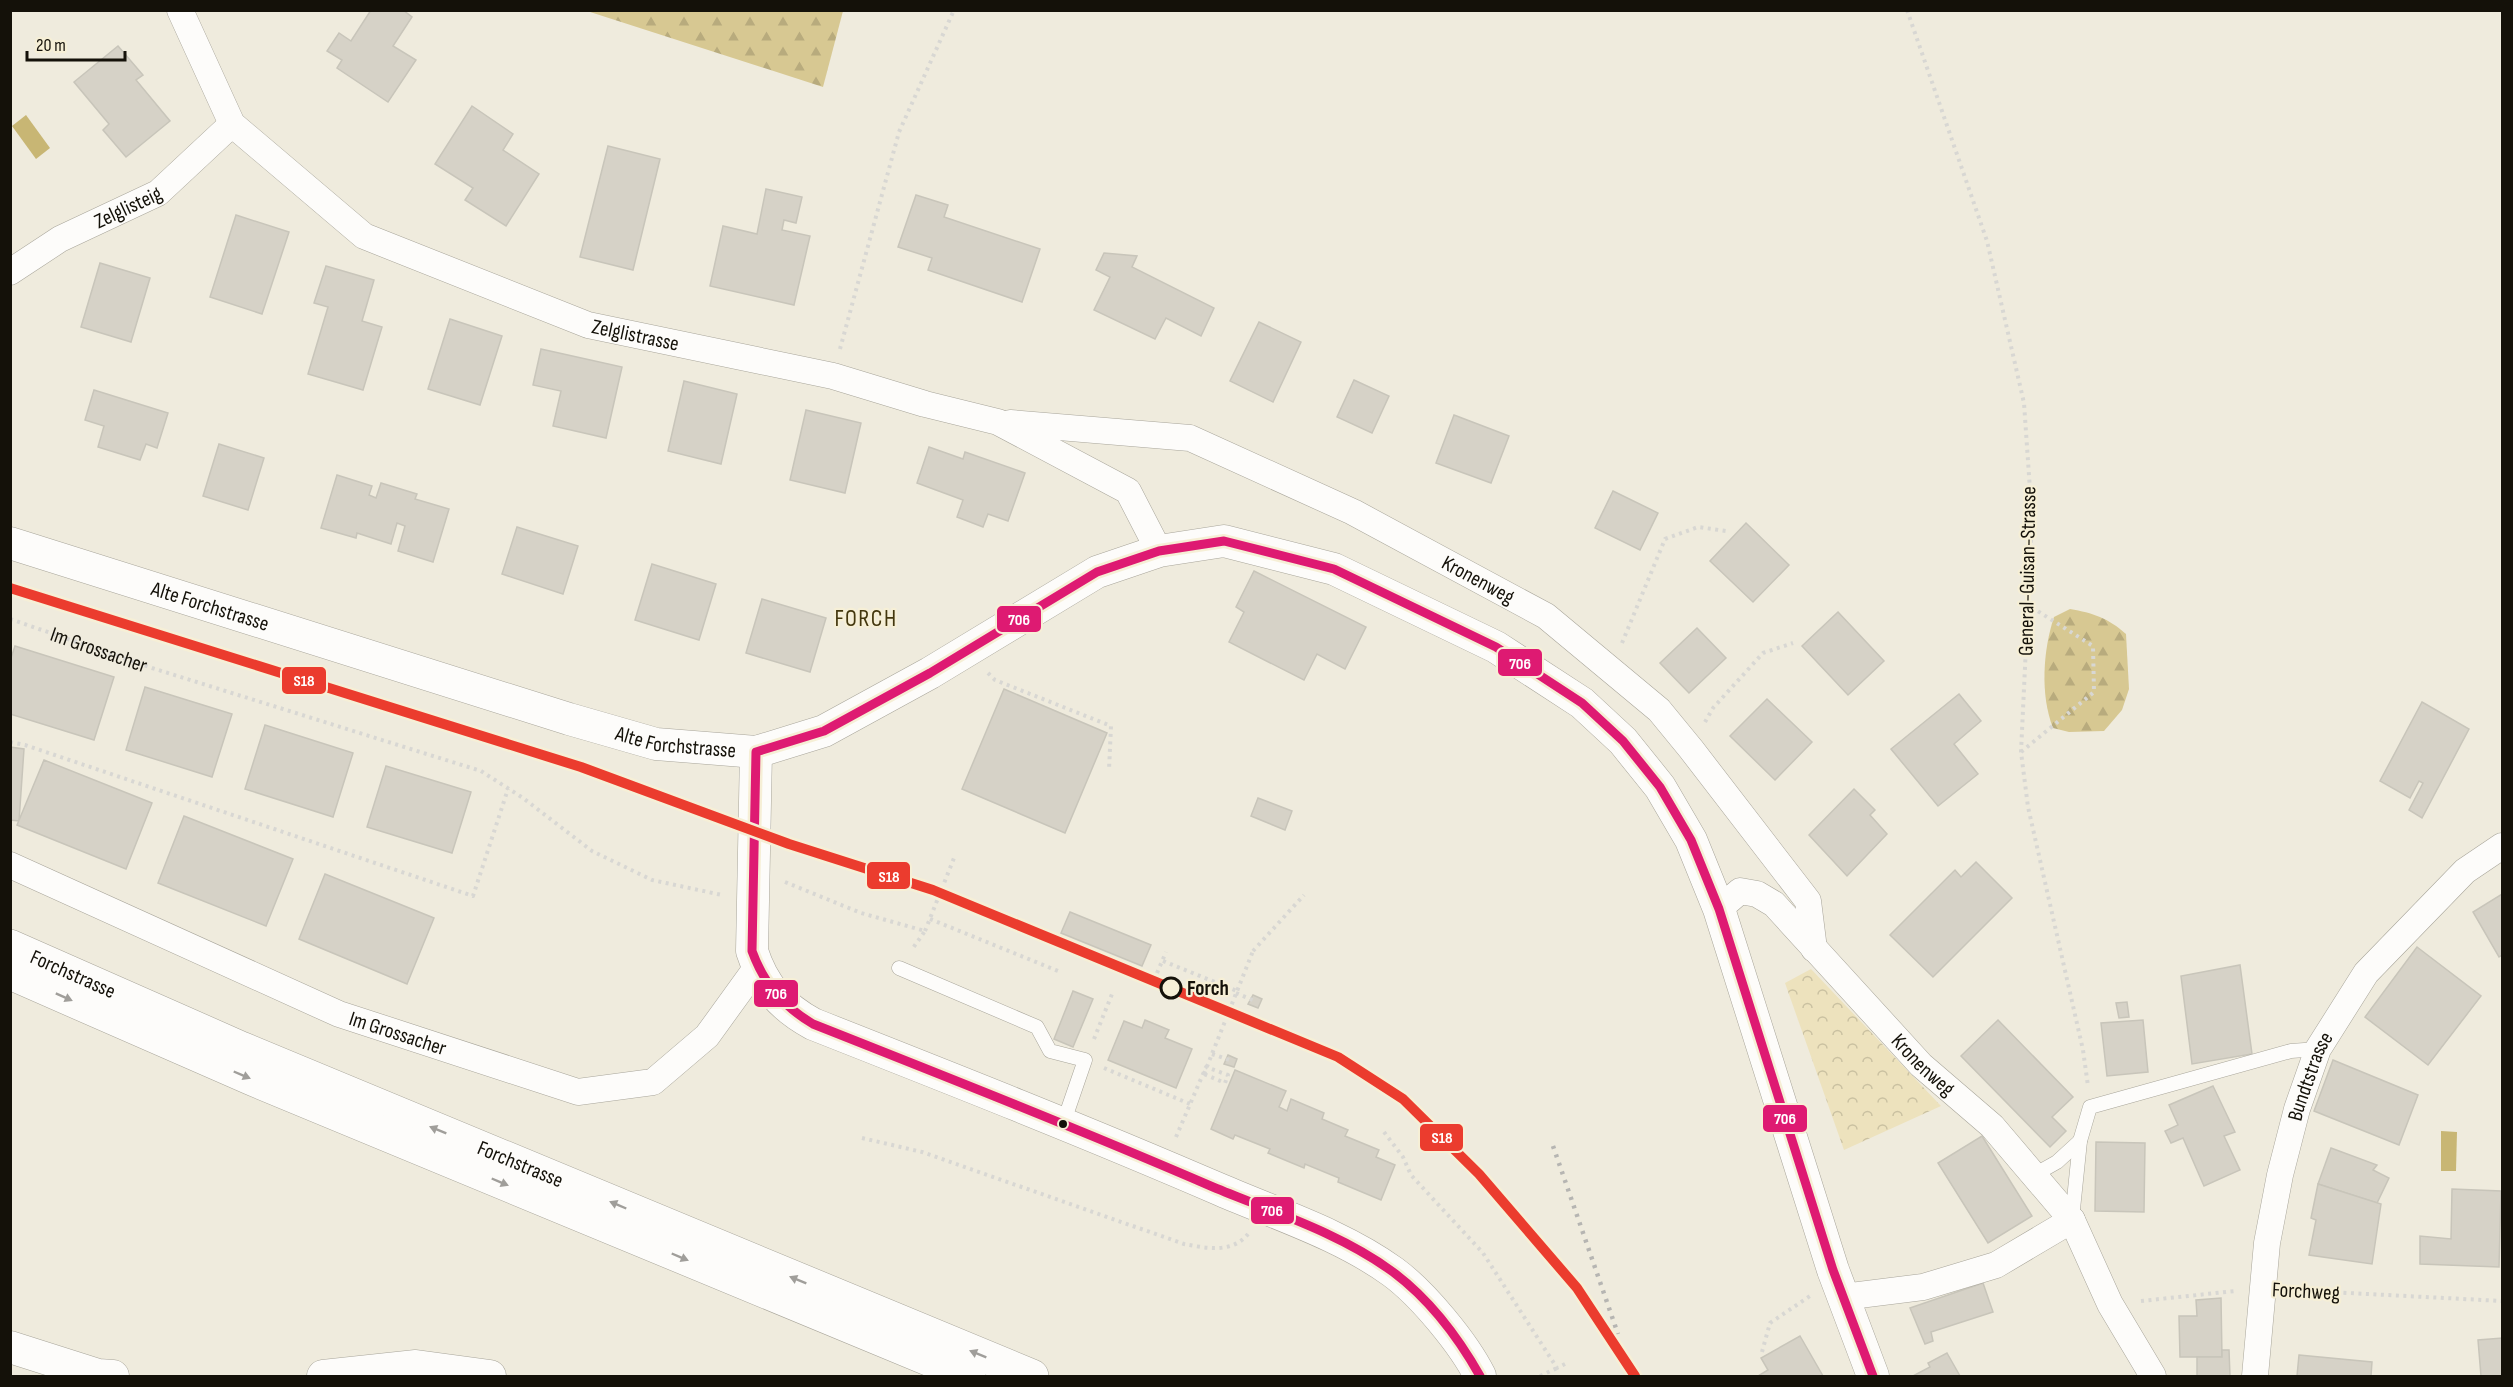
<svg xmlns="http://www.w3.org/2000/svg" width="2513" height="1387" font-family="'Sofia Sans Condensed',sans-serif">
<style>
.forest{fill:url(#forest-firs)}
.park{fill:url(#park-crowns)}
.water{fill:#c8b674}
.building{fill:#d6d2c7;stroke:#c8c5ba;stroke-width:1.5}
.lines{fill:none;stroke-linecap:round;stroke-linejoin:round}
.service-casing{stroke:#a8a59a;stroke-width:15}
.minor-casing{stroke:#a8a59a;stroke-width:27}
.tertiary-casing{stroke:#a8a59a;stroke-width:33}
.trunk-casing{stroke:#a8a59a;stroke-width:34}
.path{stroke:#d8d7d3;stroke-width:4;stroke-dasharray:3 4.5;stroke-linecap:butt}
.service{stroke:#fdfcfa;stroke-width:14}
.minor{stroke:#fdfcfa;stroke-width:26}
.tertiary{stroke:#fdfcfa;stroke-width:32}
.trunk{stroke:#fdfcfa;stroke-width:33}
.rail{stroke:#b6b5b2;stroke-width:4.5;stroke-dasharray:3 6;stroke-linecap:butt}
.path-bridge{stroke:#d8d7d3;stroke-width:4;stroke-dasharray:3 4.5;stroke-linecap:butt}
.bus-1-casing{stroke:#f6efd6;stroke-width:14}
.bus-1{stroke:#de1a72;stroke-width:9}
.rail-1-casing{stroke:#f6efd6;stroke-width:15}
.rail-1{stroke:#eb3c2e;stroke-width:10}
.oneway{fill:#a09e9a}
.stop-dot{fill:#f6efd6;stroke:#141109;stroke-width:3}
.bus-dot{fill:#141109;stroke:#f6efd6;stroke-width:2}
.labels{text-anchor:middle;stroke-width:4.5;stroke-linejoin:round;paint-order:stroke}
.street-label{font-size:21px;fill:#141109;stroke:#f6efd6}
.stop-label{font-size:21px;font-weight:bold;fill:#141109;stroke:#f6efd6;text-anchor:start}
.quarter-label{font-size:24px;letter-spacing:1.5px;fill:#43370e;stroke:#f6efd6}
.line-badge{stroke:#f6efd6;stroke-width:2}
.badge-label{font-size:16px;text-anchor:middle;font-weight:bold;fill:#fff}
</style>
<defs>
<pattern id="forest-firs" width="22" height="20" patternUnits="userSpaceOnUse" patternTransform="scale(1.5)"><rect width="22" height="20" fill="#d7c892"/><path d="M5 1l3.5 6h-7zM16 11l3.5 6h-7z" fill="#b8ab7d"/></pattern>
<pattern id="park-crowns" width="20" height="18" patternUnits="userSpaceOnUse" patternTransform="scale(1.5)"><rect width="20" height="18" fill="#ede2bd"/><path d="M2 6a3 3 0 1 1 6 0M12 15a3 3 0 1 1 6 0" fill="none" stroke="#cac1a1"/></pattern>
</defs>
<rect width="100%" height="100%" fill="#efebdd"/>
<!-- forest -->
<g class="forest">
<path d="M587,11h256l-20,76z"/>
<path d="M2070,609c23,4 38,9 56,25l3,55 -7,21 -18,21 -35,1 -16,-4c-13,-33 -10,-78 1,-111z"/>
</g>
<!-- park -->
<path class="park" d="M1811,969l130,137 -97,44 -59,-167z"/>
<!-- water -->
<g class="water">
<path d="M26,115l24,33 -14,11 -24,-33z"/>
<path d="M2441,1131l16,1 -1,39h-15z"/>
</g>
<!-- building -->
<g class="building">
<path d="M371,10h32l9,7 -19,29 23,14 -28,42 -51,-34 5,-8 -15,-9 12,-18 12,8z"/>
<path d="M118,46l25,29 -7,5 34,41 -44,36 -23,-27 6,-6 -35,-42z"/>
<path d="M472,106l41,28 -10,16 36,24 -33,52 -41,-26 8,-12 -38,-24z"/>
<path d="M608,146l52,13 -27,111 -53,-13z"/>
<path d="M766,189l36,8 -6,26 -12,-3 -2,10 28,6 -16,69 -84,-19 13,-60 34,8z"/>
<path d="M916,195l32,10 -4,12 96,32 -18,53 -94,-32 4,-12 -34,-11z"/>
<path d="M236,215l53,17 -27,82 -52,-17z"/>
<path d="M1104,253l33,3 -5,11 82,41 -13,28 -35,-18 -11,21 -61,-29 16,-33 -14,-7z"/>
<path d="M100,263l50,15 -19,64 -50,-15z"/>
<path d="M326,266l48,14 -12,41 20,6 -19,63 -55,-16 20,-67 -14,-4z"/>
<path d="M450,319l52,17 -22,69 -52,-16z"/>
<path d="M1259,322l42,20 -28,60 -43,-21z"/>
<path d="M541,349l81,18 -16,71 -53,-12 8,-35 -28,-6z"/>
<path d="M1354,380l35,16 -17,37 -35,-16z"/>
<path d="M684,381l53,13 -16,70 -53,-13z"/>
<path d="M94,390l74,23 -11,35 -11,-4 -6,16 -42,-13 6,-21 -19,-6z"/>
<path d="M806,410l55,13 -16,70 -55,-13z"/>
<path d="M1454,415l55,21 -18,47 -55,-20z"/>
<path d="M219,444l45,14 -16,52 -45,-14z"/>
<path d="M929,447l34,12 2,-7 60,21 -17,48 -20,-7 -5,13 -26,-10 6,-17 -46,-17z"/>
<path d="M337,475l35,11 -3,9 7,3 5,-15 36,11 -2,5 34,10 -16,53 -35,-11 7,-25 -8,-3 -6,21 -34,-11 -1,5 -35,-10z"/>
<path d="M1613,491l45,22 -18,37 -45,-22z"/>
<path d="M1746,523l43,42 -36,37 -43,-41z"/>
<path d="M517,527l61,19 -15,48 -61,-20z"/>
<path d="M652,564l64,20 -17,56 -64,-20z"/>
<path d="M1254,571l112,56 -21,42 -28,-15 -13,26 -75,-38 15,-30 -8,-5z"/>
<path d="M762,599l64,19 -16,54 -64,-19z"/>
<path d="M1838,612l46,49 -36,34 -46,-49z"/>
<path d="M1697,628l29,30 -37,35 -29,-30z"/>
<path d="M15,646l99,31 -20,63 -84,-26v-53z"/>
<path d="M145,687l87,27 -20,63 -86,-27z"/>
<path d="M1004,689l103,44 -42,100 -103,-44z"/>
<path d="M1959,694l22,27 -27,23 24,30 -40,32 -47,-57z"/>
<path d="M1767,699l45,43 -37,38 -45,-44z"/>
<path d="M2422,702l47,27 -47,89 -13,-8 14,-27 -4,-2 -9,17 -30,-17z"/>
<path d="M265,725l88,28 -20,64 -88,-28z"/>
<path d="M10,747l14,2 -5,72 -9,-1z"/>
<path d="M44,760l108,43 -26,66 -109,-44z"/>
<path d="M386,766l85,26 -19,61 -85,-26z"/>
<path d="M1854,789l21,21 -5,5 17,19 -40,42 -38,-41z"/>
<path d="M1258,798l34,13 -7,19 -34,-14z"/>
<path d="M184,816l109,43 -27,67 -108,-43z"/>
<path d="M1976,862l36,36 -79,79 -43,-42 65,-65 6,7z"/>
<path d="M325,874l109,44 -27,66 -108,-45z"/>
<path d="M2502,894v61l-3,2 -26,-45z"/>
<path d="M1070,912l81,33 -9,21 -81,-33z"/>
<path d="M2417,947l64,49 -53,69 -63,-48z"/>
<path d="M2240,965l12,89 -60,10 -11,-88z"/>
<path d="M1073,991l20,8 -20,48 -19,-8z"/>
<path d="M1253,995l9,4 -4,9 -10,-4z"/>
<path d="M2127,1002l2,15 -10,1 -3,-15z"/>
<path d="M1145,1020l24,10 -4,8 27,11 -16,39 -68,-28 16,-39 18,7z"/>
<path d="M1998,1020l75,77 -21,20 14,14 -16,16 -89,-91z"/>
<path d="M2143,1020l5,52 -41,4 -6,-53z"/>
<path d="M1228,1055l9,4 -3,8 -10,-3z"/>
<path d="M2333,1060l85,35 -19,50 -85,-34z"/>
<path d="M1235,1070l51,21 -7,16 8,4 4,-12 33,14 -2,6 26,11 -3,6 34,14 -3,7 19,8 -14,35 -43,-18 1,-4 -34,-14 -1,4 -36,-15 2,-4 -35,-14 -2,4 -22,-10z"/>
<path d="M2213,1086l22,46 -11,4 16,34 -36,16 -21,-48 -12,5 -6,-12 13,-6 -9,-20z"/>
<path d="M1982,1136l50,80 -44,27 -50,-80z"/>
<path d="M2096,1142l49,1 -1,69 -49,-1z"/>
<path d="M2331,1148l46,17 -4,5 16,8 -12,25 -59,-19z"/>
<path d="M2318,1184l63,20 -9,60 -63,-9 7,-35 -5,-2z"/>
<path d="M2452,1189l49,2 -2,76 -79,-3v-28l31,3z"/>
<path d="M1983,1283l10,29 -62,20 2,9 -8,3 -15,-36z"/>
<path d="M2221,1298l1,59h-42l-1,-41h18l-1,-16z"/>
<path d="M1800,1336l23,40h-65l10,-6 -7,-12z"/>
<path d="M2502,1338v38h-21l-3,-36z"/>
<path d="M2222,1350h7l1,26h-33v-19h25z"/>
<path d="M1947,1353l13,23h-47l17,-9 -2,-4z"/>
<path d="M2299,1355l73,7 -1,14h-74z"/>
</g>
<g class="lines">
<!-- service casing -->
<g class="service-casing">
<g id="service">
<path d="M899,968l138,59 13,24 35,9 -22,64"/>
<path d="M2034,1175l23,-13 23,-21"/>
<path d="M2072,1219l8,-78 10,-34 201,-56 27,-2"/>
</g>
</g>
<!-- minor casing -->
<g class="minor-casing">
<g id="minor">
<path id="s2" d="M180,10l52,114 132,112 224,89 245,51 92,28 73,18 130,69 31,60"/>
<path id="s3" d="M10,272l50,-33 98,-46 74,-69"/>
<path id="s4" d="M1010,423l180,15 163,74 193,104 113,94 32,39 117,152 6,48"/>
<path id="s5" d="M10,865l329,149 239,78 75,-10 54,-46 50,-69"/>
<path id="s6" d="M1719,909l21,-18 17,3 17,10 147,161 71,61 80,94 38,84 43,72"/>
<path d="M1843,1297l80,-10 73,-22 76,-45"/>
<path id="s7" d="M2255,1376l12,-133 13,-68 17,-66 21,-60 48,-76 99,-102 37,-25"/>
</g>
</g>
<!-- tertiary casing -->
<g class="tertiary-casing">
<g id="tertiary">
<path id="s8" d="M10,543l559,176 87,25 100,8 68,-21 106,-58 167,-101 62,-21 65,-10 110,28 162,78 86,56 41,38 37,46 31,53 28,69 114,361 40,106"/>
<path d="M756,752l-4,199c11,35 30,56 61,73 137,54 274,108 408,166 58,25 121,45 172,82 30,22 71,72 87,104"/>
<path d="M10,1347l88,28 15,1"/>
<path d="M323,1376l93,-10 74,10"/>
</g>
</g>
<!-- trunk casing -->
<g class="trunk-casing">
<g id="trunk">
<path id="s9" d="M10,946l231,102 791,328"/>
<path d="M10,973l242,106 717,297"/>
</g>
</g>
<!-- path -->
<g class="path">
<path d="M1907,10l80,231 37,162 8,116 -11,233 7,55 55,243 5,36"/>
<path d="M840,349l59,-217 55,-122"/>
<path id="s1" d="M10,619l142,49 329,103 42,27 69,53 60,29 70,15"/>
<path d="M1622,643l43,-104 33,-12 28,4"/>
<path d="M988,673l7,7 116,46 -2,44"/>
<path d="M1705,722l8,-14 50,-55 30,-10"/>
<path d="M10,742l15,3 448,151 35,-107"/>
<path d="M2021,752l73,-60 -1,-46 -65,-41"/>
<path d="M785,882l76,31 64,18 -12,17"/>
<path d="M930,919l128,52"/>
<path d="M925,931l29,-73"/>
<path d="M1253,951l51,-56"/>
<path d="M1163,961l74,30"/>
<path d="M1157,973l9,-21"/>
<path d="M1236,993l19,8"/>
<path d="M1094,1039l18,-45"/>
<path d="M1212,1054l20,7"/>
<path d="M1104,1068l86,36"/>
<path d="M1384,1132l19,25 8,18 72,78 74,115 12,-6"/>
<path d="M1176,1137l30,-70 22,8 -3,8 -21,-9"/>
<path d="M862,1138l60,14 262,92c21,4 48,10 64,-10"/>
<path d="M2291,1290l211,11"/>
<path d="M2141,1301l94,-10"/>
<path d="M1762,1352l8,-29 40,-27"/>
<path d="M1540,1376l17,-8"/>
</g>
<!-- service -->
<use href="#service" class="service"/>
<!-- minor -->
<use href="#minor" class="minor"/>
<!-- tertiary -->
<use href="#tertiary" class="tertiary"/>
<!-- trunk -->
<use href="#trunk" class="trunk"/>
<!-- rail -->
<path class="rail" d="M1553,1146l65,188"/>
<!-- path-bridge -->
<path class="path-bridge" d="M1204,1074l49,-123"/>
<!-- bus-1 casing -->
<g class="bus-1-casing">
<path id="bus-1" d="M1480,1376c-22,-39 -51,-77 -87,-104 -53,-39 -120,-60 -180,-85 -132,-57 -266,-110 -400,-163 -30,-18 -49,-40 -61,-73l4,-199 68,-21 106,-58 167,-101 62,-21 65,-10 110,28 162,78 86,56 41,38 37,46 31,53 28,69 114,361 40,106"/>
</g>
<!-- bus-1 -->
<use href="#bus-1" class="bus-1"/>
<!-- rail-1 casing -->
<g class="rail-1-casing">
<path id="rail-1" d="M10,588l571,179 208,77 144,46 405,167 65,42 76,75 98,114 58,88"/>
</g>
<!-- rail-1 -->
<use href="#rail-1" class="rail-1"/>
</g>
<!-- one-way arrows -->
<defs><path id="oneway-solid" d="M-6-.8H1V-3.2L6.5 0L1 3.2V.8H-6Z" transform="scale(1.5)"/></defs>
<g class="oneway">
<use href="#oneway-solid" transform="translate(64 997) rotate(24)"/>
<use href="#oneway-solid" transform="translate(242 1075) rotate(23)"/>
<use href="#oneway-solid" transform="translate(438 1130) rotate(-158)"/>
<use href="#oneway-solid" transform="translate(500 1182) rotate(23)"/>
<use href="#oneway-solid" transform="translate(618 1205) rotate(-157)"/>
<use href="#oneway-solid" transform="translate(680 1257) rotate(23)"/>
<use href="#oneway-solid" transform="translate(798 1280) rotate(-158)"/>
<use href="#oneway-solid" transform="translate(978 1354) rotate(-158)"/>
</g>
<!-- markers -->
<circle class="stop-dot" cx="1171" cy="988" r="10"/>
<circle class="bus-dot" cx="1063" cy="1124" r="5"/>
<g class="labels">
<!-- street labels -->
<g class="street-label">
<text dy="7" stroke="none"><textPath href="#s3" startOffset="135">Zelglisteig</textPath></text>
<text dy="7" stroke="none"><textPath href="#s2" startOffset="588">Zelglistrasse</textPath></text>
<text transform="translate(2027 571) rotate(-89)" y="7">General-Guisan-Strasse</text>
<text dy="7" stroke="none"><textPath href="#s4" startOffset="502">Kronenweg</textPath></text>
<text dy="7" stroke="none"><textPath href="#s8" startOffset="210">Alte Forchstrasse</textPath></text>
<text dy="7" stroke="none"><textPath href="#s1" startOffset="94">Im Grossacher</textPath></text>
<text dy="7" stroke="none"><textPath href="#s8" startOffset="696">Alte Forchstrasse</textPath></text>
<text dy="7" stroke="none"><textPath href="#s9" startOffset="69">Forchstrasse</textPath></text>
<text dy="7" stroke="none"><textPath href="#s5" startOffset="423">Im Grossacher</textPath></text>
<text dy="7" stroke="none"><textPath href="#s6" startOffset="284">Kronenweg</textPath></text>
<text dy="7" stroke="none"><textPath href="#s7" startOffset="306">Bundtstrasse</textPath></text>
<text dy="7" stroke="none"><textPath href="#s9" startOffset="555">Forchstrasse</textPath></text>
<text transform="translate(2306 1291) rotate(3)" y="7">Forchweg</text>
</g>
<!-- stop labels -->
<g class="stop-label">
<text x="1187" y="995">Forch</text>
</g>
<!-- quarter labels -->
<g class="quarter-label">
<text x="866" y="626">FORCH</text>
</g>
</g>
<g class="line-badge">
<rect x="996" y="605" width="46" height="28" rx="6" fill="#de1a72"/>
<rect x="1497" y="648" width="46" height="29" rx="6" fill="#de1a72"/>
<rect x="281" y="666" width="46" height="29" rx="6" fill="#eb3c2e"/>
<rect x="866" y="861" width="45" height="29" rx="6" fill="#eb3c2e"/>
<rect x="753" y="979" width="46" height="29" rx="6" fill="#de1a72"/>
<rect x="1762" y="1104" width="46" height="29" rx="6" fill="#de1a72"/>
<rect x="1419" y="1123" width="45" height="29" rx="6" fill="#eb3c2e"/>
<rect x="1250" y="1196" width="45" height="29" rx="6" fill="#de1a72"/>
</g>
<g class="badge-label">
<text x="1019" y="625">706</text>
<text x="1520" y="669">706</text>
<text x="304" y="686">S18</text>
<text x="889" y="882">S18</text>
<text x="776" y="999">706</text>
<text x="1785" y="1124">706</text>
<text x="1442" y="1143">S18</text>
<text x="1272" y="1216">706</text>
</g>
<!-- border -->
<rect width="2513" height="1387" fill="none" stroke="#141109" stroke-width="24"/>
<!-- scale -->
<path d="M27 51v9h98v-9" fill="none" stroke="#141109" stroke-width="3"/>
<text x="36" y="51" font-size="18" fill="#141109" stroke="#f6efd6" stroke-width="4.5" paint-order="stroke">20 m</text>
</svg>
